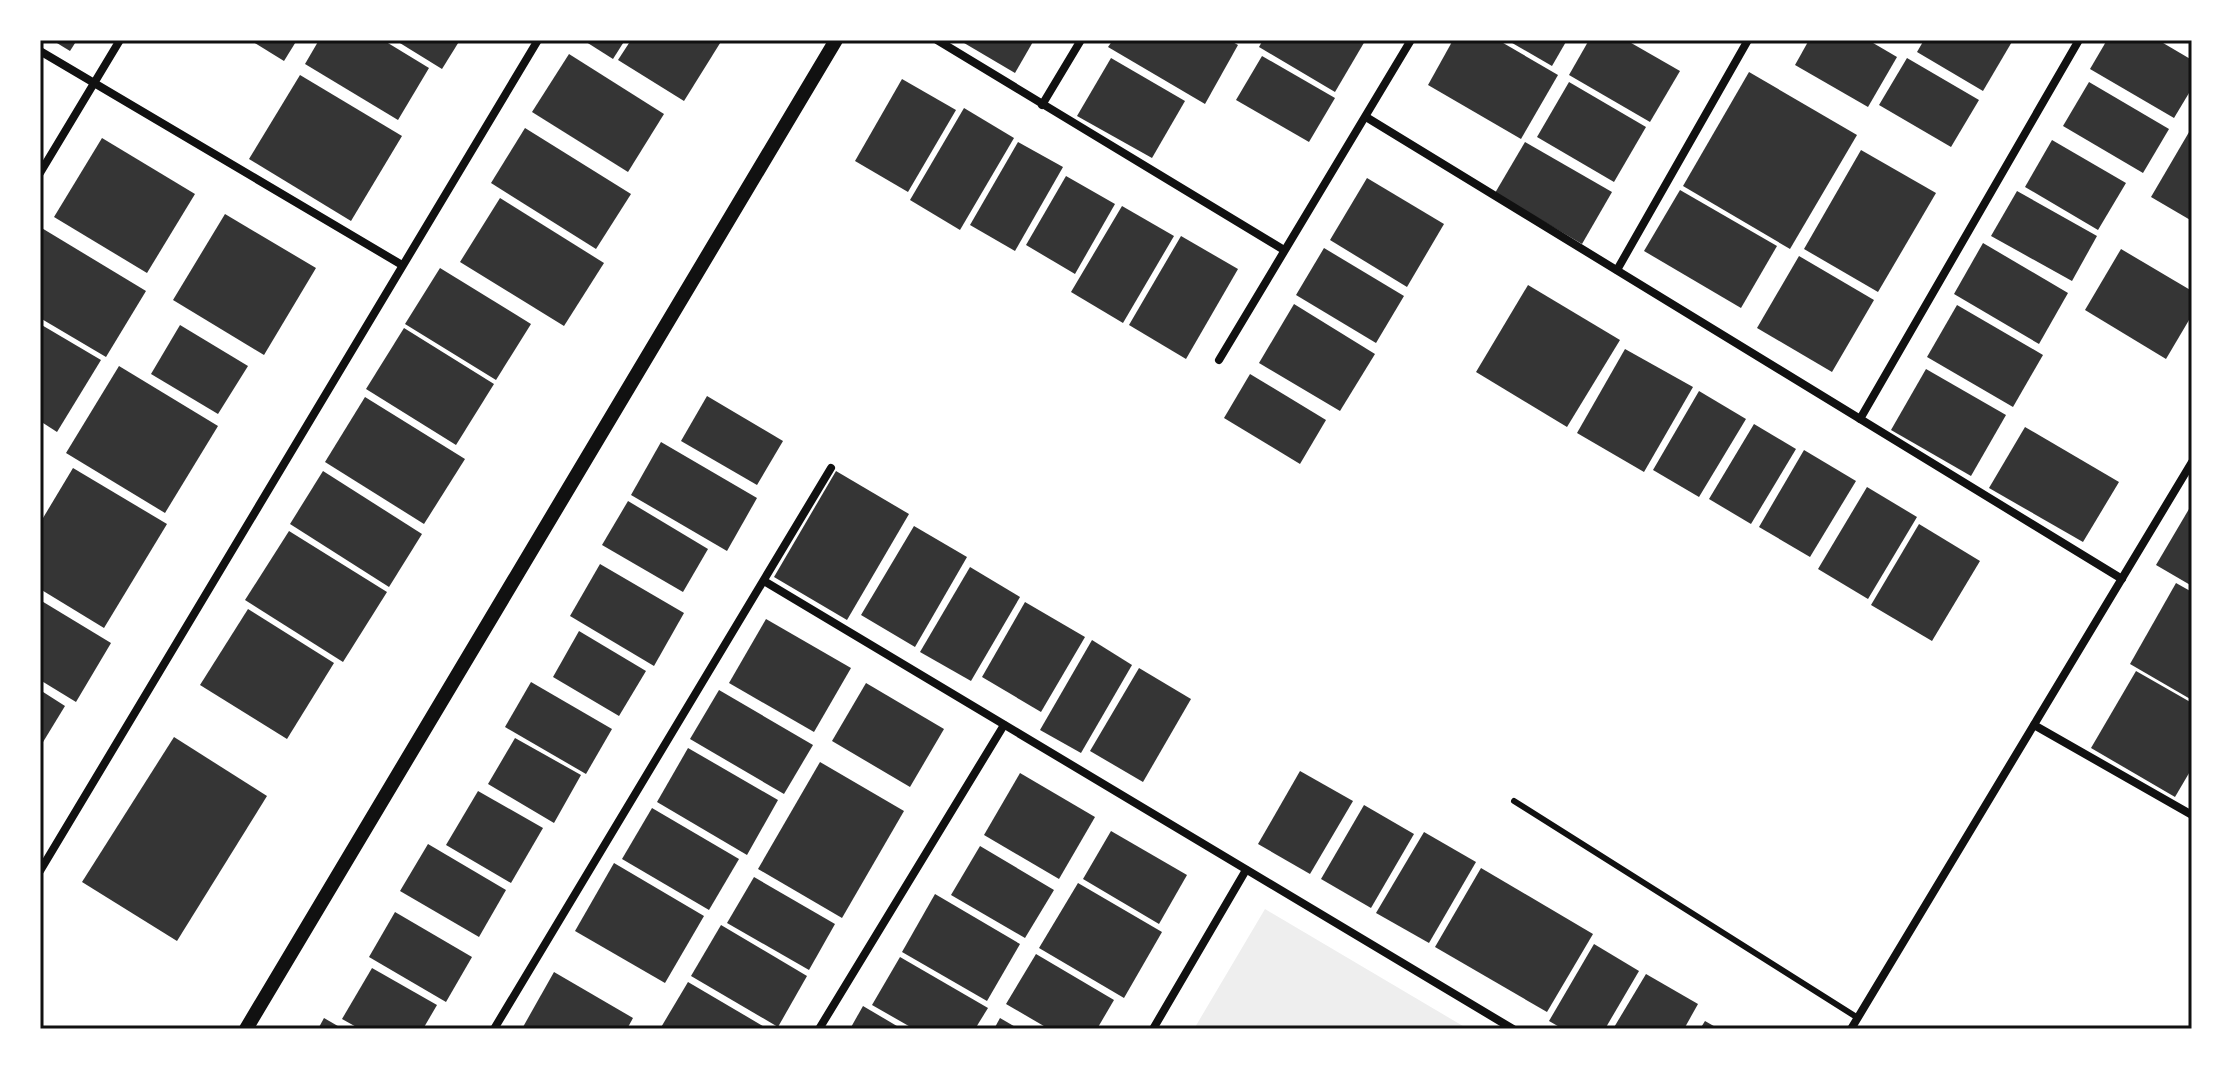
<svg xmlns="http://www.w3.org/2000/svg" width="2232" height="1069" font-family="Manrope,sans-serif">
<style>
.green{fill:#eee}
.building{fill:#353535}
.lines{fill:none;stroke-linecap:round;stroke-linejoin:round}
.service{stroke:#111;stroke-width:6}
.minor{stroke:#111;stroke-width:8}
.tertiary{stroke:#111;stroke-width:14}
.neatline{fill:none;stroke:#111;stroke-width:3}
</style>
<rect width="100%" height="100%" fill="#fff"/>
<!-- green -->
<path class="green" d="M1265,909l203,120h-274z"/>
<!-- building -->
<g class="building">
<path d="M52,40h25l-7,11z"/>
<path d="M250,40h47l-13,21z"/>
<path d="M319,40h64l46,28 -31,52 -93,-56z"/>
<path d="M395,40h65l-18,29z"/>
<path d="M583,40h42l-12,19z"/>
<path d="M631,40h91l-38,61 -66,-41z"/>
<path d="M959,40h75l-19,33z"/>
<path d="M1113,40h116l9,5 -33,59 -97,-57z"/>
<path d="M1263,40h100l2,1 -30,51 -76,-45z"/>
<path d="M1453,40h45l60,35 -37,64 -93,-54z"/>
<path d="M1507,40h60l-15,26z"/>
<path d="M1589,40h37l54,31 -30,51 -81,-47z"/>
<path d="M1809,40h59l29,17 -29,50 -73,-42z"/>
<path d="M1924,40h89l-30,51 -66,-39z"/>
<path d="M2107,40h51l34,20v28l-18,30 -84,-49z"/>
<path d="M569,54l95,60 -36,58 -96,-60z"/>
<path d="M1262,56l73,42 -26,44 -73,-42z"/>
<path d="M1111,58l74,43 -33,57 -75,-42z"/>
<path d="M1907,58l72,42 -28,47 -72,-42z"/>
<path d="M1749,72l108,63 -67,114 -107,-63z"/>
<path d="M300,75l102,61 -51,85 -102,-62z"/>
<path d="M902,79l54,31 -48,82 -53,-31z"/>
<path d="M1569,82l77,45 -32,55 -77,-45z"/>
<path d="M2089,82l80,47 -26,44 -80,-47z"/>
<path d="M964,108l50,30 -54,92 -50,-30z"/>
<path d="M2192,127v94l-41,-24z"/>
<path d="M525,128l106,66 -35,55 -105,-66z"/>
<path d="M102,138l93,56 -48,79 -93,-56z"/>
<path d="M2052,140l74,43 -28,47 -73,-43z"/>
<path d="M1018,142l45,25 -48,84 -45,-26z"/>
<path d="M1525,142l87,50 -30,52 -87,-51z"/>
<path d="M1861,150l75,43 -58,99 -74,-43z"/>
<path d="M1066,176l49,28 -40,70 -49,-29z"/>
<path d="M1367,178l77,46 -37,63 -77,-47z"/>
<path d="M1680,190l97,56 -36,62 -97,-57z"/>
<path d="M2017,191l80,45 -25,45 -81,-45z"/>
<path d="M500,198l104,65 -40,63 -104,-64z"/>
<path d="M1122,206l52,30 -51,87 -52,-31z"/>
<path d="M225,214l91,54 -52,87 -91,-55z"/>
<path d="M40,227l106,64 -40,66 -66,-39z"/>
<path d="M1181,236l57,33 -52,90 -57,-34z"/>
<path d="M1983,243l85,50 -29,51 -85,-50z"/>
<path d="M1324,248l80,48 -28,47 -80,-48z"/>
<path d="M2121,249l71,42v24l-26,44 -81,-49z"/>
<path d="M1799,256l75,44 -42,72 -75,-44z"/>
<path d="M440,268l91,56 -35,56 -91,-56z"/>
<path d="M1528,285l92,55 -53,87 -91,-55z"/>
<path d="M1294,304l81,50 -35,57 -81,-48z"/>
<path d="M1957,305l86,50 -30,52 -86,-50z"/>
<path d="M40,324l61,36 -44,72 -17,-11z"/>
<path d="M180,325l68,41 -30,48 -67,-40z"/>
<path d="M404,328l90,56 -38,61 -90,-56z"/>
<path d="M1625,349l68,38 -49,85 -67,-39z"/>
<path d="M119,366l99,60 -53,87 -99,-60z"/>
<path d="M1926,369l80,46 -35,61 -80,-46z"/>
<path d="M1250,374l76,46 -26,44 -76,-46z"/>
<path d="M1699,391l47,28 -47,78 -46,-27z"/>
<path d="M707,396l76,45 -26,44 -76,-44z"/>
<path d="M365,397l100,62 -41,65 -99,-62z"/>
<path d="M1754,424l42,25 -45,75 -42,-25z"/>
<path d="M2025,427l94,55 -36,60 -94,-54z"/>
<path d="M661,442l96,56 -30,53 -96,-56z"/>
<path d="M1804,450l52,31 -46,76 -51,-30z"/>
<path d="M73,468l94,56 -63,104 -64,-39v-66z"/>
<path d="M323,471l99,63 -33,53 -99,-63z"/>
<path d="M836,471l73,43 -62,106 -73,-43z"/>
<path d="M1867,487l50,30 -49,82 -50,-30z"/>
<path d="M628,501l80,48 -25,43 -81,-47z"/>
<path d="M2189,509l3,1v76l-36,-21z"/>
<path d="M1919,524l61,37 -48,80 -61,-36z"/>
<path d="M914,526l53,31 -52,90 -54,-32z"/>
<path d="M289,531l98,61 -44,70 -98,-62z"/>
<path d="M600,564l84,49 -30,53 -84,-50z"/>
<path d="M970,567l50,30 -49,84 -51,-29z"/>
<path d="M2176,583l16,9v108l-62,-36z"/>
<path d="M40,600l71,43 -35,59 -36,-22z"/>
<path d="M1025,602l60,35 -44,75 -59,-35z"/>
<path d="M248,609l86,54 -47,76 -87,-54z"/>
<path d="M766,619l85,49 -37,64 -85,-49z"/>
<path d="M579,631l67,40 -27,45 -66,-39z"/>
<path d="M1092,640l40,25 -51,88 -41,-23z"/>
<path d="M1139,668l52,31 -48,83 -53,-31z"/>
<path d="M2136,671l56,32v65l-17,29 -84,-49z"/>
<path d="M531,682l81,47 -26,45 -81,-47z"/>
<path d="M866,683l78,46 -34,58 -78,-46z"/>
<path d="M40,690l25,16 -25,41z"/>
<path d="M719,690l94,55 -29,49 -94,-55z"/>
<path d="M174,737l93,59 -90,145 -95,-59z"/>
<path d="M515,738l66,37 -27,48 -66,-39z"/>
<path d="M688,748l90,52 -31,55 -90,-53z"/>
<path d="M820,762l84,49 -62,107 -84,-49z"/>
<path d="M1300,771l53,30 -43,73 -52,-30z"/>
<path d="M1020,773l75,44 -36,62 -75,-44z"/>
<path d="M478,791l65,37 -32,55 -65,-38z"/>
<path d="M1364,805l50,29 -43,74 -50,-29z"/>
<path d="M652,808l87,51 -30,51 -87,-51z"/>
<path d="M1111,831l76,44 -28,49 -76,-45z"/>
<path d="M1424,832l52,30 -47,81 -53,-30z"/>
<path d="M428,844l78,46 -27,47 -79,-46z"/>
<path d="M980,846l74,44 -29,48 -74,-43z"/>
<path d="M614,863l90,53 -39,67 -90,-52z"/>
<path d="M1481,868l112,66 -46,78 -112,-65z"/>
<path d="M754,877l81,47 -26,46 -82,-47z"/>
<path d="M1078,883l84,49 -38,66 -85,-50z"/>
<path d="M935,894l85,50 -33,57 -85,-49z"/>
<path d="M395,912l77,45 -26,45 -77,-45z"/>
<path d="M721,925l86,51 -29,51 -87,-51z"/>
<path d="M1594,944l45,27 -34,58h-42l-14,-8z"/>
<path d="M1036,954l78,46 -17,29h-48l-43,-25z"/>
<path d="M900,957l88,51 -13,21h-61l-42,-24z"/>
<path d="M372,968l65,37 -14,24h-63l-18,-10z"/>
<path d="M554,972l79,46 -6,11h-100l-4,-2z"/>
<path d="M1646,974l52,30 -14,25h-71z"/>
<path d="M688,982l80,47h-108z"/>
<path d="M863,1006l39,23h-52z"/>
<path d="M324,1018l19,11h-25z"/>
<path d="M1000,1018l19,11h-25z"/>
<path d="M1705,1021l14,8h-19z"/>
</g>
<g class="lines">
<!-- service -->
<path class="service" d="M1514,801l344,217"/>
<!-- minor -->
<g class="minor">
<path d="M937,40l347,210"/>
<path d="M40,51l362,214"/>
<path d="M1042,105l39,-65"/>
<path d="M1366,117l756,462"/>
<path d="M40,173l80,-133"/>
<path d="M1617,270l131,-230"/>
<path d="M1219,360l192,-320"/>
<path d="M1860,419l219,-379"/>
<path d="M764,581l749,448"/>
<path d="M2034,725l158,90"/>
<path d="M40,871l498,-831"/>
<path d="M494,1029l337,-561"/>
<path d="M819,1029l185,-304"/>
<path d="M1153,1029l93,-159"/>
<path d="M1851,1029l341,-567"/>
</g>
<!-- tertiary -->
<path class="tertiary" d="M246,1029l590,-989"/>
</g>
<!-- border -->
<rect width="2232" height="1069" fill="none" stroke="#ffffff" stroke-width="84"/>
<rect x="42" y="42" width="2148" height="985" class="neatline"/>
</svg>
